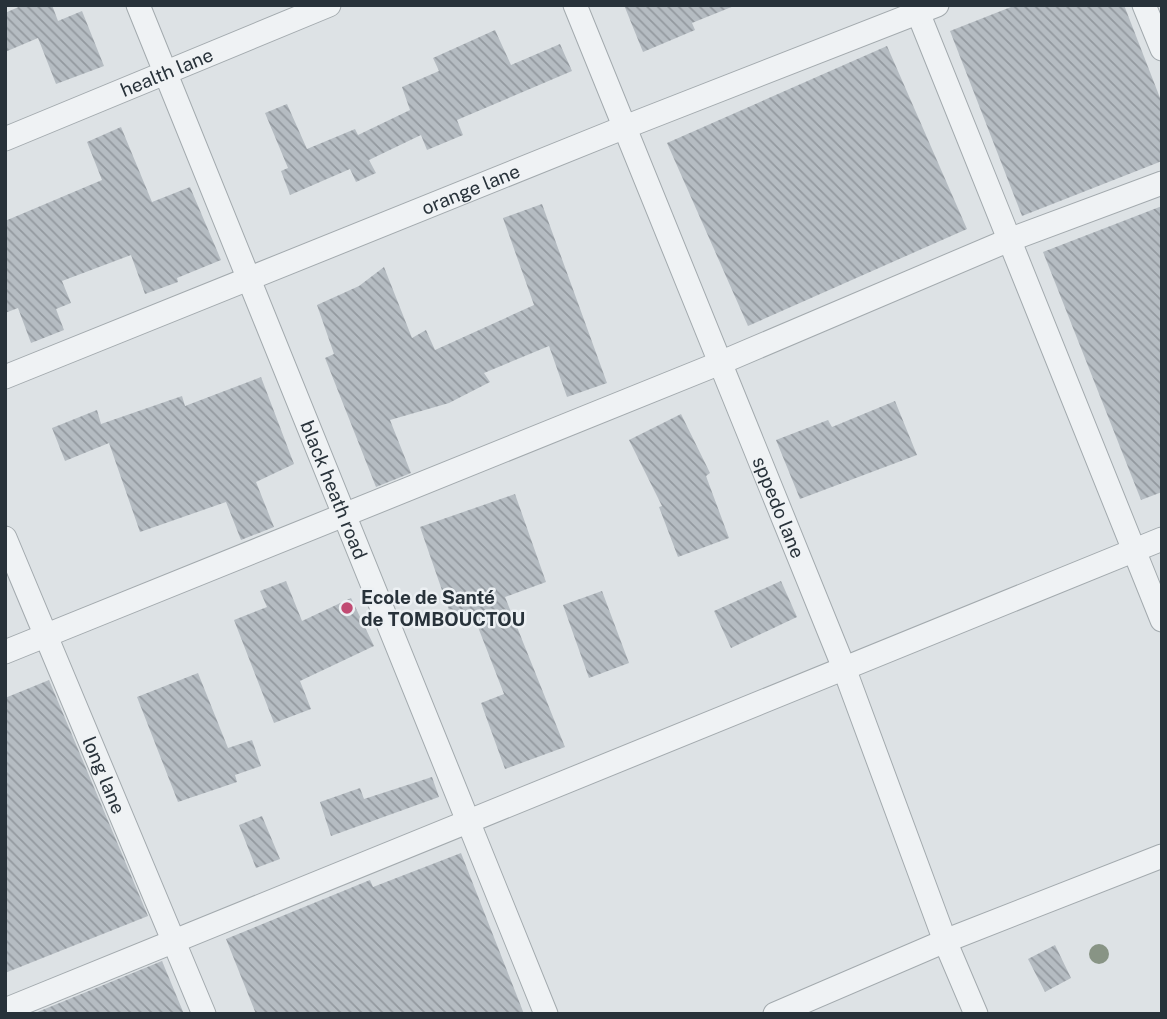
<svg xmlns="http://www.w3.org/2000/svg" width="1167" height="1019" font-family="'Public Sans',sans-serif">
<style>
.building{fill:url(#building-back-hatch)}
.lines{fill:none;stroke-linecap:round;stroke-linejoin:round}
.street-casing{stroke:#a3aaae;stroke-width:25}
.street{stroke:#eff2f4;stroke-width:23}
.tree{fill:#889485}
.poi-dot{fill:#c14b73;stroke:#ecf0f3;stroke-width:2.5}
.labels{text-anchor:middle;stroke-width:5;stroke-linejoin:round;paint-order:stroke}
.street-label{font-size:19px;fill:#28323a;stroke:#ecf0f3}
.poi-label{font-size:19px;font-weight:bold;fill:#28323a;stroke:#ecf0f3;text-anchor:start}
</style>
<defs>
<pattern id="building-back-hatch" width="6" height="6" patternUnits="userSpaceOnUse" patternTransform="scale(1.75)"><rect width="6" height="6" fill="#b5bcc2"/><path d="M-1 5l2 2M0 0l6 6M5-1l2 2" fill="none" stroke="#93999f"/></pattern>
</defs>
<rect width="100%" height="100%" fill="#dde2e5"/>
<!-- building -->
<g class="building">
<path d="M23,5h29l6,16 24,-10 22,55 -48,18 -18,-46 -33,14v-39z"/>
<path d="M624,5h110v1l-42,17 3,7 -52,22z"/>
<path d="M1016,5h108l38,98v58l-140,55 -72,-185z"/>
<path d="M495,30l16,35 49,-21 12,27 -115,49 6,15 -36,15 -6,-15 -52,25 7,13 -20,9 -6,-13 -60,26 -9,-24 7,-3 -23,-55 22,-9 20,45 48,-20 3,6 52,-25 -8,-23 37,-16 -6,-13z"/>
<path d="M887,46l80,183 -219,97 -81,-183z"/>
<path d="M121,127l31,75 38,-15 31,73 -44,18 1,4 -33,12 -14,-39 -69,26 9,22 -15,6 8,21 -33,13 -13,-35 -13,5v-92l97,-41 -15,-38z"/>
<path d="M542,204l65,179 -40,14 -18,-51 -65,27 6,9 -41,21 -59,17 21,53 -35,14 -51,-129 9,-4 -17,-49 42,-19 25,-19 28,71 14,-8 9,20 99,-45 -31,-87z"/>
<path d="M1162,206v286l-21,8 -98,-248z"/>
<path d="M261,377l33,87 -38,18 18,45 -33,13 -15,-38 -86,30 -31,-89 -44,18 -13,-33 45,-18 4,14 81,-28 3,10z"/>
<path d="M895,401l22,54 -117,44 -24,-59 52,-20 4,7z"/>
<path d="M681,414l29,59 -4,3 23,62 -51,19 -19,-50 3,-1 -33,-66z"/>
<path d="M515,494l31,88 -41,15 60,150 -60,22 -24,-66 23,-9 -33,-85 -20,7 -31,-89z"/>
<path d="M286,581l16,40 49,-23 23,48 -74,35 11,28 -37,14 -40,-103 33,-13 -7,-16z"/>
<path d="M781,581l16,36 -66,31 -17,-37z"/>
<path d="M602,591l27,72 -40,15 -26,-73z"/>
<path d="M198,673l30,75 24,-8 9,26 -26,9 2,7 -59,20 -41,-105z"/>
<path d="M49,680l99,236 -143,57v-275z"/>
<path d="M432,777l7,20 -108,39 -11,-34 40,-14 4,11z"/>
<path d="M262,816l18,43 -24,9 -17,-43z"/>
<path d="M461,853l63,161h-268l-30,-75 144,-59 3,7z"/>
<path d="M1055,945l16,33 -26,14 -17,-33z"/>
<path d="M162,961l22,53h-149v-1z"/>
</g>
<g class="lines">
<!-- street casing -->
<g class="street-casing">
<g id="street">
<path id="s1" d="M138,5l408,1009"/>
<path id="s2" d="M575,5l269,663 101,273 31,73"/>
<path d="M915,5l247,615"/>
<path d="M1144,5l18,44"/>
<path id="s3" d="M5,139l324,-134"/>
<path id="s4" d="M5,377l620,-250 312,-122"/>
<path id="s5" d="M5,538l199,476"/>
<path d="M5,652l715,-289 289,-123 153,-57"/>
<path d="M5,1010l1157,-471"/>
<path d="M775,1014l170,-73 217,-85"/>
</g>
</g>
<!-- street -->
<use href="#street" class="street"/>
</g>
<!-- trees -->
<circle class="tree" cx="1099" cy="954" r="10"/>
<!-- markers -->
<circle class="poi-dot" cx="347" cy="608" r="7"/>
<g class="labels">
<!-- street labels -->
<g class="street-label">
<text dy="7" stroke="none"><textPath href="#s3" startOffset="175">health lane</textPath></text>
<text dy="7" stroke="none"><textPath href="#s4" startOffset="502">orange lane</textPath></text>
<text dy="7" stroke="none"><textPath href="#s1" startOffset="523">black heath road</textPath></text>
<text dy="7" stroke="none"><textPath href="#s2" startOffset="542">sppedo lane</textPath></text>
<text dy="7" stroke="none"><textPath href="#s5" startOffset="257">long lane</textPath></text>
</g>
<!-- poi labels -->
<g class="poi-label">
<text x="361" y="604">Ecole de Santé<tspan x="361" dy="22">de TOMBOUCTOU</tspan></text>
</g>
</g>
<!-- border -->
<rect width="1167" height="1019" fill="none" stroke="#28323a" stroke-width="14"/>
</svg>
